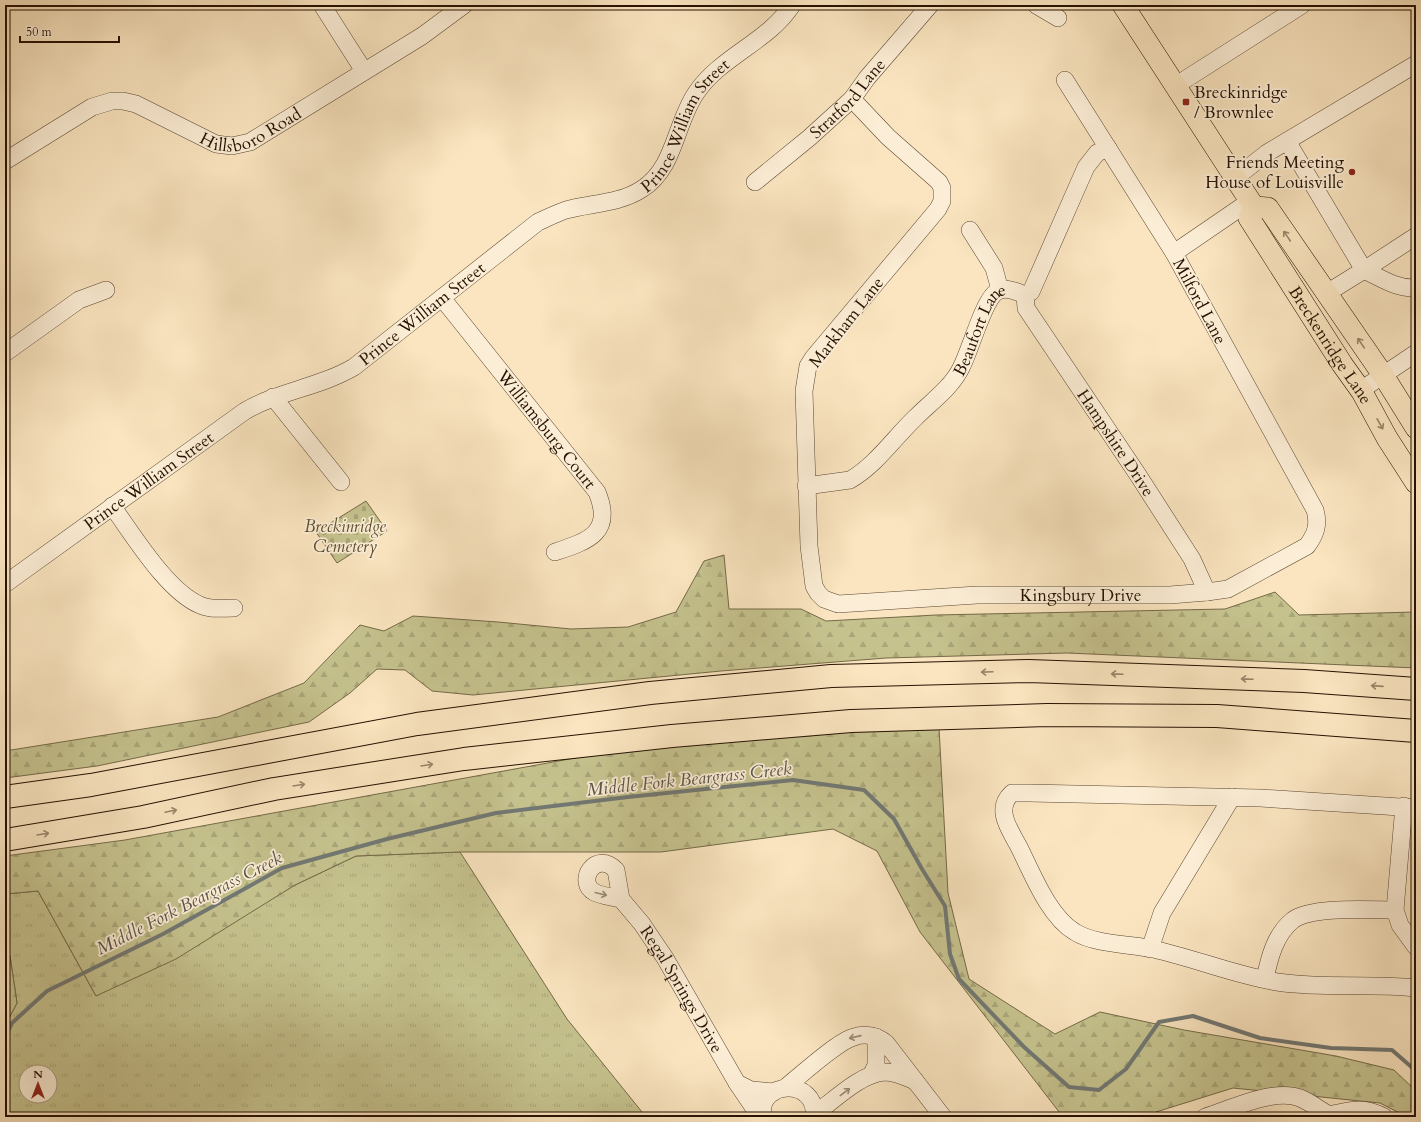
<svg xmlns="http://www.w3.org/2000/svg" width="1421" height="1122" font-family="Cardo,serif">
<style>
.grass{fill:url(#grass-tufts);stroke:#756a47;fill-rule:evenodd}
.forest{fill:url(#forest-firs);stroke:#756a47}
.cemetery{fill:url(#cemetery-stones);stroke:#756a47}
.lines{fill:none;stroke-linecap:round;stroke-linejoin:round}
.stream{stroke:#727873;stroke-width:4}
.minor-casing{stroke:#5a4630;stroke-width:18}
.major-casing{stroke:#251100;stroke-width:22}
.highway-casing{stroke:#251100;stroke-width:24}
.minor{stroke:#fceed6;stroke-width:17}
.major{stroke:#fae5c0;stroke-width:21}
.highway{stroke:#fae5c0;stroke-width:22}
.oneway{stroke:#9a866a}
.oneway2{stroke:#9b8b76}
.poi-dot{fill:#8f2418;stroke:#fceed6;stroke-width:1.5}
.labels{text-anchor:middle;stroke-width:3.5;stroke-linejoin:round;paint-order:stroke}
.poi-label{font-size:17px;fill:#251100;stroke:#fceed6;text-anchor:start}
.street-label{font-size:17px;fill:#251100;stroke:#fceed6}
.park-label{font-size:17px;font-style:italic;fill:#5d4f32;stroke:#fceed6}
.water-label{font-size:18px;font-style:italic;fill:#58554c;stroke:#fceed6}
</style>
<defs>
<pattern id="grass-tufts" width="24" height="20" patternUnits="userSpaceOnUse"><rect width="24" height="20" fill="#c5c28e"/><path d="M3 7l-1-3M5 7V3M7 7l1-3M15 17l-1-3M17 17v-4M19 17l1-3" fill="none" stroke="#a9a679"/></pattern>
<pattern id="forest-firs" width="22" height="20" patternUnits="userSpaceOnUse"><rect width="22" height="20" fill="#c5c28e"/><path d="M5 1l3.5 6h-7zM16 11l3.5 6h-7z" fill="#a9a679"/></pattern>
<pattern id="cemetery-stones" width="16" height="16" patternUnits="userSpaceOnUse"><rect width="16" height="16" fill="#c5c28e"/><path d="M2 7V4a2 2 0 0 1 4 0v3zM10 15v-3a2 2 0 0 1 4 0v3z" fill="#a9a679"/></pattern>
</defs>
<rect width="100%" height="100%" fill="#fae5c0"/>
<filter id="stains"><feTurbulence type="fractalNoise" baseFrequency=".005" numOctaves="4"/><feColorMatrix values="0 0 0 0 .2 0 0 0 0 .09 0 0 0 0 .02 0 0 0 .5 -.17"/></filter>
<radialGradient id="worn" r=".72"><stop offset=".6" stop-color="#630" stop-opacity="0"/><stop offset="1" stop-color="#630" stop-opacity=".3"/></radialGradient>
<!-- grass -->
<path class="grass" d="M460,852l107,167 79,98h-641v-91l12,-23 -7,-47 -5,-13v-49l33,-3 58,105 152,-83 47,-28 61,-29zM26,1072h24v24h-24z"/>
<!-- forest -->
<g class="forest">
<path d="M724,555l5,54h72l25,12 110,-6 289,-6 50,-17 24,23 117,-3v56l-349,-15 -181,5 -165,13 -248,24 -41,-4 -27,-21 -28,-1 -27,24 -41,29 -212,44 -92,12v-27l213,-34 86,-34 56,-58 24,6 29,-15 85,6 73,7 57,-2 48,-15 28,-51z"/>
<path d="M883,728h56l9,165 21,86 86,55 45,-22 84,18 152,26 58,14 19,18 3,8v21h-9l-27,-14 -147,-15 -77,24 -4,5h-89l-143,-185 -43,-81 -44,-22 -172,23h-201l-104,4 -61,29 -119,74 -80,37 -58,-105 -33,3v-38l120,-16 483,-88z"/>
<path d="M5,943l5,13 7,47 -12,23z"/>
</g>
<!-- cemetery -->
<path class="cemetery" d="M366,501l21,30 -50,32 -21,-31z"/>
<g class="lines">
<!-- stream -->
<path class="stream" d="M5,1037l7,-14 35,-32 116,-57 119,-66 105,-29 109,-26 132,-16 165,-17 71,10 30,29 28,50 23,37 5,48 9,25 65,68 45,40 30,3 27,-21 33,-47 34,-6 67,22 71,10 61,2 24,21"/>
<!-- minor casing -->
<g class="minor-casing">
<g id="minor">
<path d="M322,5l42,66"/>
<path d="M1036,5l22,13"/>
<path d="M1175,86l127,-81"/>
<path id="s1" d="M852,99l36,38 51,45 3,6v13l-4,8 -125,149 -5,8 -4,25 5,155 5,40 4,7 6,6 14,5 139,-9h193l37,-3 21,-3 79,-43c9,-12 12,-22 8,-36l-141,-257 -109,-173"/>
<path d="M1287,141l77,129 -37,23"/>
<path id="s2" d="M5,161l87,-54 20,-6h11l13,3 80,40 16,2 18,-4 172,-106 42,-31"/>
<path d="M1235,178l32,-25 149,-89"/>
<path id="s3" d="M755,182l54,-44 43,-39 15,-21 63,-73"/>
<path d="M970,230l24,38 6,22"/>
<path d="M1174,253l76,-52"/>
<path d="M1364,270l52,-34"/>
<path d="M1364,270c17,8 33,19 52,18"/>
<path id="s4" d="M1025,295l1,13 112,167 54,84 15,33"/>
<path id="s5" d="M442,298l155,194c17,41 -9,49 -42,60"/>
<path d="M5,353l74,-53 27,-10"/>
<path d="M1361,390l55,-37"/>
<path d="M273,397l68,85"/>
<path id="s6" d="M806,486l44,-6c26,-15 44,-42 66,-63 15,-15 35,-29 45,-49 9,-17 21,-62 33,-74 9,-9 21,-3 31,1l6,-3 55,-125 11,-14 11,-5"/>
<path d="M112,506c22,30 55,85 88,99 10,5 23,3 34,3"/>
<path id="s7" d="M5,584l240,-173c34,-20 75,-24 109,-44l184,-145c9,-4 19,-9 28,-12 25,-7 53,-6 76,-21 33,-21 33,-65 54,-96 25,-37 72,-51 96,-88"/>
<path d="M1404,806l-9,104 5,15 16,22"/>
<path d="M1416,808l-156,-10 -231,-5h-17c-18,16 -2,37 7,54 13,26 30,70 56,85 19,12 52,12 73,16 44,9 85,27 129,34 46,7 93,1 139,6"/>
<path id="s8" d="M621,899c-8,-2 -20,-3 -27,-7 -18,-10 1,-43 22,-22l5,29 21,25 23,34 72,125"/>
<path d="M1150,949l12,-36 70,-116"/>
<path d="M1265,979c4,-20 10,-45 28,-59 19,-14 77,-10 102,-10"/>
<path d="M872,1074l4,-9v-28"/>
<path d="M786,1087c15,-12 52,-46 68,-50 11,-4 23,-1 32,6l57,74"/>
<path d="M814,1115c19,-14 47,-42 71,-43 10,0 21,5 30,9"/>
<path d="M760,1117l-23,-34 14,7 23,2"/>
<path d="M763,1117c-7,-37 55,-40 51,0"/>
<path d="M1205,1117c26,-8 69,-29 95,-19 10,4 20,12 29,17 22,-5 35,-9 55,2"/>
</g>
</g>
<!-- major casing -->
<g class="major-casing">
<g id="major">
<path d="M1123,5l131,202"/>
<path id="s9" d="M1254,207l-5,11 93,146 20,28 25,46 29,45"/>
<path d="M1254,207l14,1 115,167 33,53"/>
</g>
</g>
<!-- highway casing -->
<g class="highway-casing">
<g id="highway">
<path d="M5,797l86,-12 326,-61 233,-31 181,-17 198,-5 275,10 112,8"/>
<path d="M5,840l138,-23 131,-28 190,-30 208,-23 179,-15 196,-6 170,1 199,15"/>
</g>
</g>
<!-- minor -->
<use href="#minor" class="minor"/>
<!-- major -->
<use href="#major" class="major"/>
<!-- highway -->
<use href="#highway" class="highway"/>
</g>
<!-- one-way arrows -->
<defs><path id="oneway-shaft" d="M-6 0H5M1.5-3L5.5 0L1.5 3" fill="none" stroke-width="1.6" stroke-linecap="round" stroke-linejoin="round"/></defs>
<g class="oneway">
<use href="#oneway-shaft" transform="translate(1287 236) rotate(-124)"/>
<use href="#oneway-shaft" transform="translate(1361 343) rotate(-124)"/>
<use href="#oneway-shaft" transform="translate(1380 424) rotate(61)"/>
<use href="#oneway-shaft" transform="translate(987 672) rotate(178)"/>
<use href="#oneway-shaft" transform="translate(1117 674) rotate(-178)"/>
<use href="#oneway-shaft" transform="translate(1247 679) rotate(-178)"/>
<use href="#oneway-shaft" transform="translate(1377 686) rotate(-176)"/>
<use href="#oneway-shaft" transform="translate(427 765) rotate(-9)"/>
<use href="#oneway-shaft" transform="translate(299 785) rotate(-9)"/>
<use href="#oneway-shaft" transform="translate(171 811) rotate(-12)"/>
<use href="#oneway-shaft" transform="translate(43 834) rotate(-9)"/>
</g>
<g class="oneway2">
<use href="#oneway-shaft" transform="translate(601 894) rotate(14)"/>
<use href="#oneway-shaft" transform="translate(855 1037) rotate(167)"/>
<use href="#oneway-shaft" transform="translate(845 1092) rotate(-37)"/>
</g>
<!-- markers -->
<g class="poi-dot">
<rect x="1182" y="98" width="8" height="8" rx="2"/>
<circle cx="1352" cy="172" r="4"/>
</g>
<g class="labels">
<!-- poi labels -->
<g class="poi-label">
<text x="1194" y="98">Breckinridge<tspan x="1194" dy="20">/ Brownlee</tspan></text>
<text x="1344" y="168" text-anchor="end">Friends Meeting<tspan x="1344" dy="20">House of Louisville</tspan></text>
</g>
<!-- street labels -->
<g class="street-label">
<text dy="6" stroke="none"><textPath href="#s3" startOffset="125">Stratford Lane</textPath></text>
<text dy="6" stroke="none"><textPath href="#s2" startOffset="275">Hillsboro Road</textPath></text>
<text dy="6" stroke="none"><textPath href="#s7" startOffset="836">Prince William Street</textPath></text>
<text transform="translate(1200 301) rotate(62)" y="6">Milford Lane</text>
<text dy="6" stroke="none"><textPath href="#s7" startOffset="500">Prince William Street</textPath></text>
<text transform="translate(846 322) rotate(-52)" y="6">Markham Lane</text>
<text dy="6" stroke="none"><textPath href="#s6" startOffset="246">Beaufort Lane</textPath></text>
<text dy="6" stroke="none"><textPath href="#s9" startOffset="163">Breckenridge Lane</textPath></text>
<text dy="6" stroke="none"><textPath href="#s5" startOffset="168">Williamsburg Court</textPath></text>
<text dy="6" stroke="none"><textPath href="#s4" startOffset="175">Hampshire Drive</textPath></text>
<text dy="6" stroke="none"><textPath href="#s7" startOffset="177">Prince William Street</textPath></text>
<text dy="6" stroke="none"><textPath href="#s1" startOffset="848">Kingsbury Drive</textPath></text>
<text dy="6" stroke="none"><textPath href="#s8" startOffset="222">Regal Springs Drive</textPath></text>
</g>
<!-- park labels -->
<g class="park-label">
<text x="345" y="532">Breckinridge<tspan x="345" dy="20">Cemetery</tspan></text>
</g>
<!-- water labels -->
<g class="water-label">
<text transform="translate(689 779) rotate(-6)" y="6">Middle Fork Beargrass Creek</text>
<text transform="translate(189 903) rotate(-27)" y="6">Middle Fork Beargrass Creek</text>
</g>
</g>
<!-- margin -->
<rect width="1421" height="1122" fill="none" stroke="#fae5c0" stroke-width="20"/>
<rect x="6" y="6" width="1409" height="1110" fill="none" stroke="#251100" stroke-width="2"/>
<rect x="10" y="10" width="1401" height="1102" fill="none" stroke="#251100"/>
<!-- north arrow -->
<g transform="translate(38 1084)"><circle r="19" fill="#fceed6" stroke="#a69680"/>
<path d="M0-3L7 15L0 10L-7 15Z" fill="#8f2418"/>
<text y="-6" font-size="11" font-weight="bold" text-anchor="middle" fill="#251100">N</text>
</g>
<!-- scale -->
<path d="M20 36v6h99v-6" fill="none" stroke="#251100" stroke-width="2"/>
<text x="26" y="36" font-size="12" fill="#251100" stroke="#fceed6" stroke-width="3" paint-order="stroke">50 m</text>
<rect width="100%" height="100%" filter="url(#stains)"/>
<rect width="100%" height="100%" fill="url(#worn)"/>
</svg>
